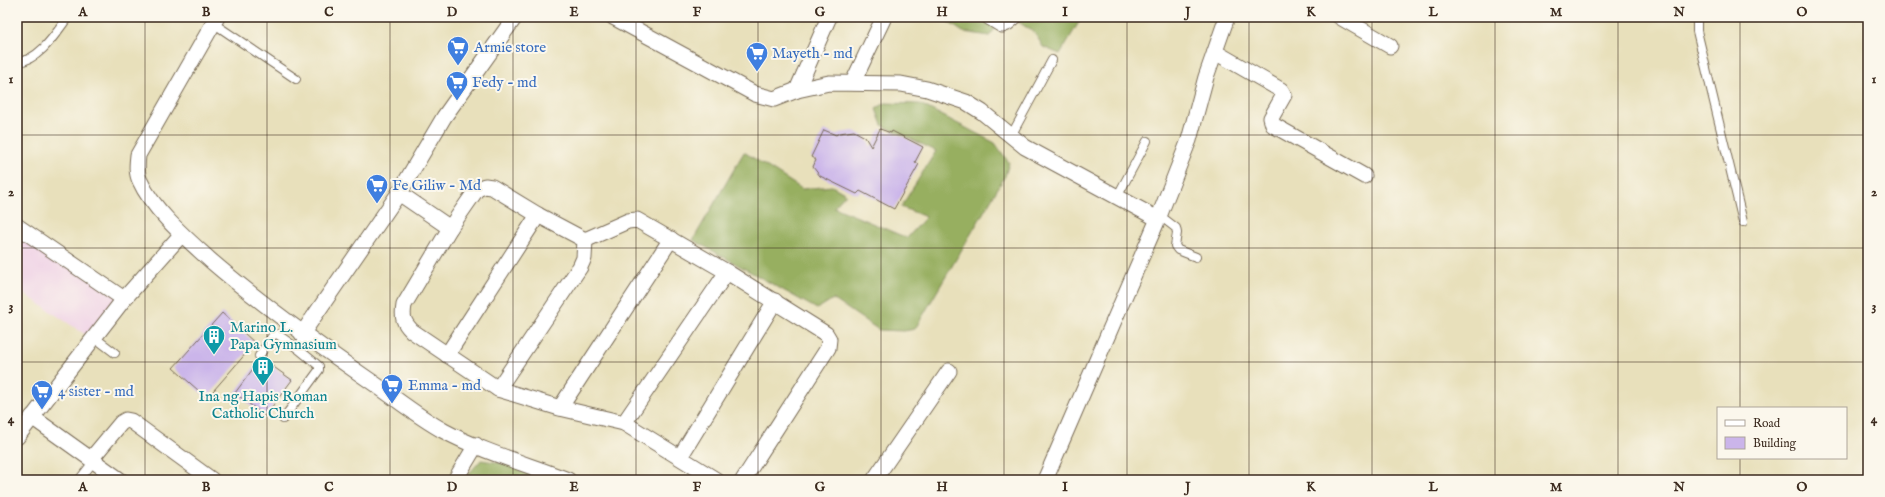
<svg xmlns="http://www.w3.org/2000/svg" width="1885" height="497" font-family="'IM FELL English',serif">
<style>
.built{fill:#efd0e6}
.forest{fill:#97af60;stroke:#696c3f}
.building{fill:#cbb5ea}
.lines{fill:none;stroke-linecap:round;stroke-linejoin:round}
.lane-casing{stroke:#786a55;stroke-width:10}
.street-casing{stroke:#786a55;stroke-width:17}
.lane{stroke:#fff;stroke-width:8}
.street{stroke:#fff;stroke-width:15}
.grid{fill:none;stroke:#3b2a1e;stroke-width:1;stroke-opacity:0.55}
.labels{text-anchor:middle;stroke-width:4;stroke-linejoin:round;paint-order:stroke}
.shop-label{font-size:15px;fill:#366cbe;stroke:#fbf7ec;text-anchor:start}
.culture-label{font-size:15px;fill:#0d838f;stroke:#fbf7ec;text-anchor:start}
.neatline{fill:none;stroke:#3b2a1e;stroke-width:1.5}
.grid-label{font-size:13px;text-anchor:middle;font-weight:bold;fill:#3b2a1e}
</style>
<rect width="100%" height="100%" fill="#fbf7ec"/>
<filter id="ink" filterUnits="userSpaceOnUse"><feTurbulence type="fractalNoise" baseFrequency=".025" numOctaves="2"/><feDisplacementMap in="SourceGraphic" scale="8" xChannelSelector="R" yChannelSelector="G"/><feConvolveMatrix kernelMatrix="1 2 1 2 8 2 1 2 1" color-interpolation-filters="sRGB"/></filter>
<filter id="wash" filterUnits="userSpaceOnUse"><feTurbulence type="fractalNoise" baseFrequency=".012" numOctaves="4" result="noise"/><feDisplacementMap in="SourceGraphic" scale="16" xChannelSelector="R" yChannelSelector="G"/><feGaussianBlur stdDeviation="0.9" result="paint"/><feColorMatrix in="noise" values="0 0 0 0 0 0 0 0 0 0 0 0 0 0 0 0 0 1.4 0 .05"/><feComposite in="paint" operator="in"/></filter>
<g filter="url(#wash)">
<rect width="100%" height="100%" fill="#e8e0bb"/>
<!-- built -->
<path class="built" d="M17,228l107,71 -32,40 -75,-50z"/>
<!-- forest -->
<g class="forest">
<path d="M941,17h62l-13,19 -27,-4z"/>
<path d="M1011,17h71l-22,37 -17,-7 -8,-14z"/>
<path d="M885,103l35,1 75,39 14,20 -4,13 -90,153 -11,2 -25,-1 -46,-31 -16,10 -124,-69 51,-88 58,37 30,-3 14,8 -12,13 73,31 19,-21 -25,-10 35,-56 -54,-26 -6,-16z"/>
<path d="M481,460l28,4 28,14 -2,2h-68l-2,-2z"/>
</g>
<g id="blocks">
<!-- building -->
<g class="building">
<path d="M880,129l11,4 1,-2 31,16 -8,15 4,2 -25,45 -34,-18 -3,3 -37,-18 -7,-9 3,-7 -5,-3 13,-27 12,5 3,-2 15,-2 11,6 6,10z"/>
<path d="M222,313l33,30 -48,55 -34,-30z"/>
<path d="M261,358l31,22 -27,36 -30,-23z"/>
</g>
</g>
</g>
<g filter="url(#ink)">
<use href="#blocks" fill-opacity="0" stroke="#786a55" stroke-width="1"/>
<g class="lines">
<!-- lane casing -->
<g class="lane-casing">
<g id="lane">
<path d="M1697,17v14l46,191"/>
<path d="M213,23l83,56"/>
<path d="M17,62c22,-1 39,-29 51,-45"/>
<path d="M1011,136l41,-76"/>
<path d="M1117,197l30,-56"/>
<path d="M1159,215l17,13 1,5 -2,13 3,4 18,7"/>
<path d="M94,337l21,16"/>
<path d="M259,356l14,-21 4,-1 20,14 9,-11"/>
<path d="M283,419l36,-49v-4l-22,-18"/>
<path d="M79,480l15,-19"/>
</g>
</g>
<!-- street casing -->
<g class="street-casing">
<g id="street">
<path d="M217,17l-79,138c-1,9 -2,18 2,26 13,29 47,58 70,79 51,44 104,82 159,120 25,17 49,37 75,51 39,21 83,33 124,49"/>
<path d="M613,17l142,77 19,5 23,-9 32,-7 72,1 26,5 39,13 16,10 43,35 133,72"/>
<path d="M989,17l13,8 5,-2 7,-6"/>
<path d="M1340,17l50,29"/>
<path d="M1215,52l66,38 3,5 -13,23 2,7 91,51"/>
<path d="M853,82l31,-65"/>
<path d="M797,90l32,-73"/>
<path d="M399,193l51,35"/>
<path d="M17,226l107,73"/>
<path d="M302,334l97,-141 45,-76 71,-100"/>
<path d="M447,355l91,-140"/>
<path d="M498,389l82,-122 4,-9 1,-18"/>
<path d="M560,408l111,-169"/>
<path d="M32,417l88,63"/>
<path d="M624,423l103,-151"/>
<path d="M17,437l107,-138 57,-64"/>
<path d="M680,457l95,-156"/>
<path d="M91,459l30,-36 5,-3 5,1 81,59"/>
<path d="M455,480l21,-35"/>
<path d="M716,480l-92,-57 -64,-15 -62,-19 -86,-58c-9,-9 -10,-14 -8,-26l46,-77 27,-39 8,-3 7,1 46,28 47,25 43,-19 9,-1 90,52 99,62 3,5 -1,9 -85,132"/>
<path d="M874,480l75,-109"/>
<path d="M1045,480l113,-261 31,-79 17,-63 21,-60"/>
</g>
</g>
<!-- lane -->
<use href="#lane" class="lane"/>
<!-- street -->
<use href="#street" class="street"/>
</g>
</g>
<!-- grid -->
<path class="grid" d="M145,17v463M267,17v463M390,17v463M513,17v463M636,17v463M758,17v463M881,17v463M1004,17v463M1127,17v463M1249,17v463M1372,17v463M1495,17v463M1618,17v463M1740,17v391M17,135h1851M17,248h1851M17,362h1851M1740,458v22"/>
<!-- icons -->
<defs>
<g id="supermarket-pin" transform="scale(1.15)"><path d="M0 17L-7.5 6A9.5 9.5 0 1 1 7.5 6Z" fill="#3f7fe0" stroke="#fbf7ec"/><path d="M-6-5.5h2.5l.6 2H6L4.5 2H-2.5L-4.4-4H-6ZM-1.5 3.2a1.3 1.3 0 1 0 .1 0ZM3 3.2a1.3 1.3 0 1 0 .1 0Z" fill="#fff"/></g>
<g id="building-pin" transform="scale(1.15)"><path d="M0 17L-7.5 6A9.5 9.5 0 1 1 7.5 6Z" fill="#0f9aa8" stroke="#fbf7ec"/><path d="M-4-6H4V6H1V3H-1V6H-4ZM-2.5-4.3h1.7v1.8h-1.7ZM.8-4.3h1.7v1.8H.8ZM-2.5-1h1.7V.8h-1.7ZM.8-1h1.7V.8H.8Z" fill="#fff"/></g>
</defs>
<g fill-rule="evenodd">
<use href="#supermarket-pin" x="458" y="47"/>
<use href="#supermarket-pin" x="757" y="53"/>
<use href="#supermarket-pin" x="457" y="82"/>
<use href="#supermarket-pin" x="377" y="185"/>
<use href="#building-pin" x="214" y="336"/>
<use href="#building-pin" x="263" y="367"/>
<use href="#supermarket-pin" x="392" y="385"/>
<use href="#supermarket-pin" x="42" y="391"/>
</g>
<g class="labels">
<!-- shop labels -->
<g class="shop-label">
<text x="474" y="52">Armie store</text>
<text x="772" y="58">Mayeth - md</text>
<text x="472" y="87">Fedy - md</text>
<text x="392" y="190">Fe Giliw - Md</text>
<text x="408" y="390">Emma - md</text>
<text x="58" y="396">4 sister - md</text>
</g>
<!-- culture labels -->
<g class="culture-label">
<text x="230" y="332">Marino L.<tspan x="230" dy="17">Papa Gymnasium</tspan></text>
<text x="263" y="401" text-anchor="middle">Ina ng Hapis Roman<tspan x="263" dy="17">Catholic Church</tspan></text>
</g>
</g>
<!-- margin -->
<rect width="1885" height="497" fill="none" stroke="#fbf7ec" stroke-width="44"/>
<!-- legend -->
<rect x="1717" y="407" width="130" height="52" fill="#fbf7ec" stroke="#aea59a"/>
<rect x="1725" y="420" width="20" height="6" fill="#ffffff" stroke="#aea59a"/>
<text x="1753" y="427" font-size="12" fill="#3b2a1e">Road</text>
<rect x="1725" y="437" width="20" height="12" fill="#cbb5ea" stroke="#aea59a"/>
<text x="1753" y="447" font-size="12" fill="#3b2a1e">Building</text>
<rect x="22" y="22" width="1841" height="453" class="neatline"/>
<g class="grid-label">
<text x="83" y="16">A</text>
<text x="206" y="16">B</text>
<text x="329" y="16">C</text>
<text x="452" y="16">D</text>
<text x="574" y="16">E</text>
<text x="697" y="16">F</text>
<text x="820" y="16">G</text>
<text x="942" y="16">H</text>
<text x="1065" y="16">I</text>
<text x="1188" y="16">J</text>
<text x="1311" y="16">K</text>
<text x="1433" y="16">L</text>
<text x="1556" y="16">M</text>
<text x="1679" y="16">N</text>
<text x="1802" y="16">O</text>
<text x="11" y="83">1</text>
<text x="1874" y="83">1</text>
<text x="11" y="196">2</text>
<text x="1874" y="196">2</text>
<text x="11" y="310">3</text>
<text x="1874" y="310">3</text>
<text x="11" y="423">4</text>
<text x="1874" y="423">4</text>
<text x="83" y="491">A</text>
<text x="206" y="491">B</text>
<text x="329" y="491">C</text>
<text x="452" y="491">D</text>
<text x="574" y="491">E</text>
<text x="697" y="491">F</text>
<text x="820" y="491">G</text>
<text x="942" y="491">H</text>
<text x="1065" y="491">I</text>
<text x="1188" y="491">J</text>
<text x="1311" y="491">K</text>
<text x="1433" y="491">L</text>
<text x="1556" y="491">M</text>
<text x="1679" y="491">N</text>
<text x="1802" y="491">O</text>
</g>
</svg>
